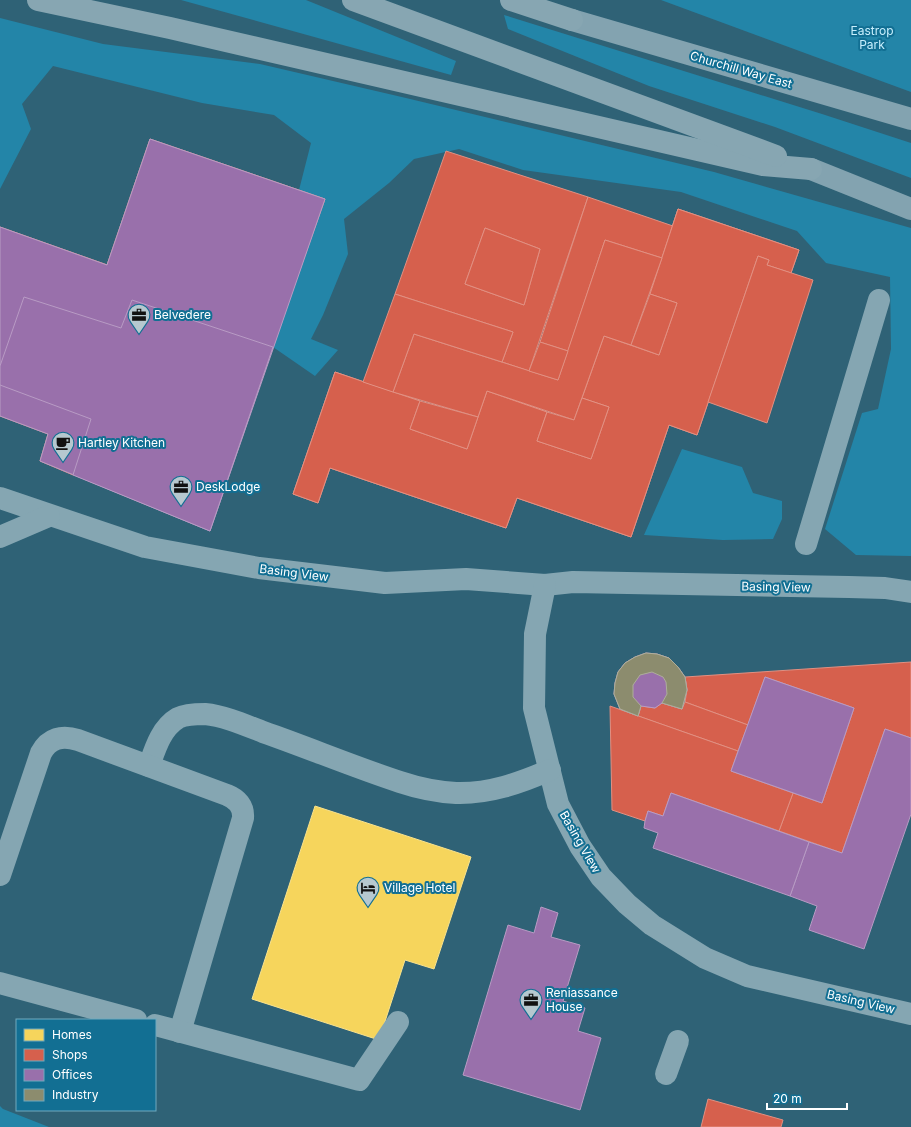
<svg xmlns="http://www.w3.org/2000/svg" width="911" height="1127" font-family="Inter,sans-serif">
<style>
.green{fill:#2385a8}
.homes{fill:#f6d55c;stroke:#f9e28d}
.shops{fill:#d6604d;stroke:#e29082;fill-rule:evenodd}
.offices{fill:#9970ab;stroke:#b89bc4}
.industry{fill:#8c8c6e;stroke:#aeae9a}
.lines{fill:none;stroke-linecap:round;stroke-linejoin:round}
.minor{stroke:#85a6b2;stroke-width:22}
.major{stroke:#83a3b0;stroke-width:22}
.highway{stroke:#87a6b2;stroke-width:22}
.labels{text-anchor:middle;stroke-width:4;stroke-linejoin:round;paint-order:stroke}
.park-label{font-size:12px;fill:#c7effd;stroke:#126f93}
.street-label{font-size:12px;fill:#fff;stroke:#126f93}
.poi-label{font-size:12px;fill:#fff;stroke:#126f93;text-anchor:start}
</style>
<rect width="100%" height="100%" fill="#2f6276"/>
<g class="green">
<path d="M181 0H306L456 61 451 75Z"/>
<path d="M661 0H911V92Z"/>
<path d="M504 15 822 114 911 143V178L775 127 649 86 508 29Z"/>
<path d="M0 18 103 44 260 64 406 98 714 172 911 228V556L856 555 825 529 862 413 878 409 891 349 890 277 826 263 797 231 681 192 523 170 459 149 414 159 389 183 344 219 348 254 323 315 311 339 338 350 315 376 273 347 299 190 311 143 274 115 202 103 53 66 22 104 31 129 0 189Z"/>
<path d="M682 449 742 467 753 493 782 501V519L773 539 723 540 644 535Z"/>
<path d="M0 1106 3 1109 49 1127H0Z"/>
</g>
<path class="homes" d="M315 806 471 857 434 969 405 960 379 1040 252 999Z"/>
<g class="shops">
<path d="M150 139 325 199 281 323 224 305 251 240 191 218 164 285 107 265Z"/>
<path d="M446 151 588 197 529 371 502 362 513 332 395 294ZM485 228 540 249 524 305 465 284Z"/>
<path d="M588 197 673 226 662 258 605 240 568 351 540 342Z"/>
<path d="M678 209 799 250 791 273 767 265 769 260 758 256 697 435 669 425 631 537 517 498 506 528 330 468 318 503 293 494 335 372 420 401 410 429 467 449 487 391 547 412 537 441 591 459 609 407 582 398 604 336 659 355 677 303 650 294Z"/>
<path d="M678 209 799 250 791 273 767 265 769 260 758 256 697 435 669 425 631 537 517 498 506 528 330 468 318 503 293 494 335 372 420 401 410 429 467 449 487 391 547 412 537 441 591 459 609 407 582 398 604 336 659 355 677 303 650 294Z"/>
<path d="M191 218 251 240 224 305 164 285Z"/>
<path d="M0 227 164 285 155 308 132 300 121 328 24 297 0 366Z"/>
<path d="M485 228 540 249 524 305 465 284Z"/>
<path d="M605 240 662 258 631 345 604 336 574 420 487 391 478 417 393 392 414 334 558 380Z"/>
<path d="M758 256 769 260 767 265 813 280 767 423 708 402Z"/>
<path d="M164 285 191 294 183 317 155 308Z"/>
<path d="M191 294 218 304 210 326 183 317Z"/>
<path d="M395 294 513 332 502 362 414 334 393 392 363 382Z"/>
<path d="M650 294 677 303 659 355 631 345Z"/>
<path d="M218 304 247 312 238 335 210 326Z"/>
<path d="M247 312 281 323 273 347 238 335Z"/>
<path d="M540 342 568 351 558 380 529 371Z"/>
<path d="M0 385 91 419 73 475 40 461 48 434 0 416Z"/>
<path d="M582 398 609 407 591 459 537 441 547 412 574 420Z"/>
<path d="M420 401 478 417 467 449 410 429Z"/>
<path d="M911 662V738L885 729 842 853 779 831 793 793 822 803 854 708 765 677 748 725 685 702 687 690 685 677Z"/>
<circle cx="650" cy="690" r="18"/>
<path d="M685 702 748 725 738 751 638 716 641 706 655 708 662 703 682 709Z"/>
<path d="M610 706 738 751 731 771 793 793 779 831 671 793 663 816 648 811 645 821 612 810Z"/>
<path d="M708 1099 783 1120 781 1127H701Z"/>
</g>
<g class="offices">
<path d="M150 139 325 199 210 531 40 461 48 434 0 416V227L107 265Z"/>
<path d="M24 297 121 328 132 300 273 347 210 531 73 475 91 419 0 385V366Z"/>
<path d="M646 653 657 654 669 658 678 667 685 677 687 690 682 709 662 703 655 708 641 706 638 716 620 709 614 694 615 683 618 672 625 663 635 657Z"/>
<path d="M765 677 854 708 822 803 731 771Z"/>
<path d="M885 729 911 738V814L864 949 809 930 817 906 790 896 809 842 842 853Z"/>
<path d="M671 793 809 842 790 896 653 848 658 833 644 828 645 821 648 811 663 816Z"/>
<path d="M541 907 558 913 551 937 580 945 563 1001 585 1008 578 1031 601 1038 580 1110 463 1075 508 925 534 933Z"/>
</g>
<path class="industry" d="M646 653 657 654 669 658 678 667 685 677 687 690 682 709 662 703 667 694 666 682 663 677 652 672 640 675 633 685V697L641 706 638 716 620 709 614 694 615 683 618 672 625 663 635 657Z"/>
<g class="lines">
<g class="minor">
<path d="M0 498 145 547 259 568 385 583 466 579 545 585 573 582 849 587 885 588 911 592"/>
<path d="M0 537 49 516"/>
<path d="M806 544 879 300"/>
<path d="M545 585 535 634 534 708 558 804 580 846 601 877 627 904 652 925 705 958 747 976 911 1014"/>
<path d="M149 766C155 749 161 728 178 718 186 714 197 714 205 714 225 716 245 725 263 732 309 748 354 767 400 782 418 788 438 792 456 793 489 794 520 783 550 770"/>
<path d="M0 875 41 753C49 738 62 735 78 740L227 795C237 799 244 806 243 818L180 1032"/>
<path d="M0 983 136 1020"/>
<path d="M155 1025 359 1080 398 1022"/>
<path d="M666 1074 678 1041"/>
</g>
<g class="major">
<path d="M572 20 911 119"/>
<path d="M811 169 911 209"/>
</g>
<g class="highway">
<path d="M38 0 170 28 763 165 811 169"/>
<path d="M353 0 776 156"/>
<path d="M511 0 572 20"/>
</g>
</g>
<defs>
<g id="office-pin" transform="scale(1.15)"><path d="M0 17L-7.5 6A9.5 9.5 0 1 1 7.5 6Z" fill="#b6c8cf" stroke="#126f93"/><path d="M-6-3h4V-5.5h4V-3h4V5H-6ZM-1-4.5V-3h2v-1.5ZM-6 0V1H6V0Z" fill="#111"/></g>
<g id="cafe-pin" transform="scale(1.15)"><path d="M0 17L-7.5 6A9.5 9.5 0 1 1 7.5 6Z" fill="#b6c8cf" stroke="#126f93"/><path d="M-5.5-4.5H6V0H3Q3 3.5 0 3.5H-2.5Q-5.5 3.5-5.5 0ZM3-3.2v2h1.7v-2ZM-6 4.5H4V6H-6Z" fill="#111"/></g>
<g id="hotel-pin" transform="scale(1.15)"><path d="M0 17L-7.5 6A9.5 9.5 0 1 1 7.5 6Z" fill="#b6c8cf" stroke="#126f93"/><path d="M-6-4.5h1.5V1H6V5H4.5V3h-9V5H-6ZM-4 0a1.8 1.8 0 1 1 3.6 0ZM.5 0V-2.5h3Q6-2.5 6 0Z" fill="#111"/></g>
</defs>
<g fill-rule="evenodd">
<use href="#office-pin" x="139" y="315"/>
<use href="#cafe-pin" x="63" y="443"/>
<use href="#office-pin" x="181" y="487"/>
<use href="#hotel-pin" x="368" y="888"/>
<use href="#office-pin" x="531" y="1000"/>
</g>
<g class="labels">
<g class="park-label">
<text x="872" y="35">Eastrop<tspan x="872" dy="14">Park</tspan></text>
</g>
<g class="street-label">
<text transform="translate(741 70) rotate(16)" y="4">Churchill Way East</text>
<text transform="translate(294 573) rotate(7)" y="4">Basing View</text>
<text transform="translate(776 587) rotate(1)" y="4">Basing View</text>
<text transform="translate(580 842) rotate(60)" y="4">Basing View</text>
<text transform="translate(861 1002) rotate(13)" y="4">Basing View</text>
</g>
<g class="poi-label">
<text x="154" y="319">Belvedere</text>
<text x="78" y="447">Hartley Kitchen</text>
<text x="196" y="491">DeskLodge</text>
<text x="384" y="892">Village Hotel</text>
<text x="546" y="997">Reniassance<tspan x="546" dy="14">House</tspan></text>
</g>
</g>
<rect x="16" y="1019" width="140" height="92" fill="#126f93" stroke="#71a9be"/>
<rect x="24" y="1029" width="20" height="12" fill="#f6d55c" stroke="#71a9be"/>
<text x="52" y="1039" font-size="12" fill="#ffffff">Homes</text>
<rect x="24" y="1049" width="20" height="12" fill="#d6604d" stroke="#71a9be"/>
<text x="52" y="1059" font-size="12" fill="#ffffff">Shops</text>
<rect x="24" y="1069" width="20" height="12" fill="#9970ab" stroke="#71a9be"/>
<text x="52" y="1079" font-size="12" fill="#ffffff">Offices</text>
<rect x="24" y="1089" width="20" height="12" fill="#8c8c6e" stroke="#71a9be"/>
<text x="52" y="1099" font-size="12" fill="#ffffff">Industry</text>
<path d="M767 1103v6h80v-6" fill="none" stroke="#ffffff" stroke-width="2"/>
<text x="773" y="1103" font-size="12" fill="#ffffff" stroke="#126f93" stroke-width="3" paint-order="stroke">20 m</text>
</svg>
